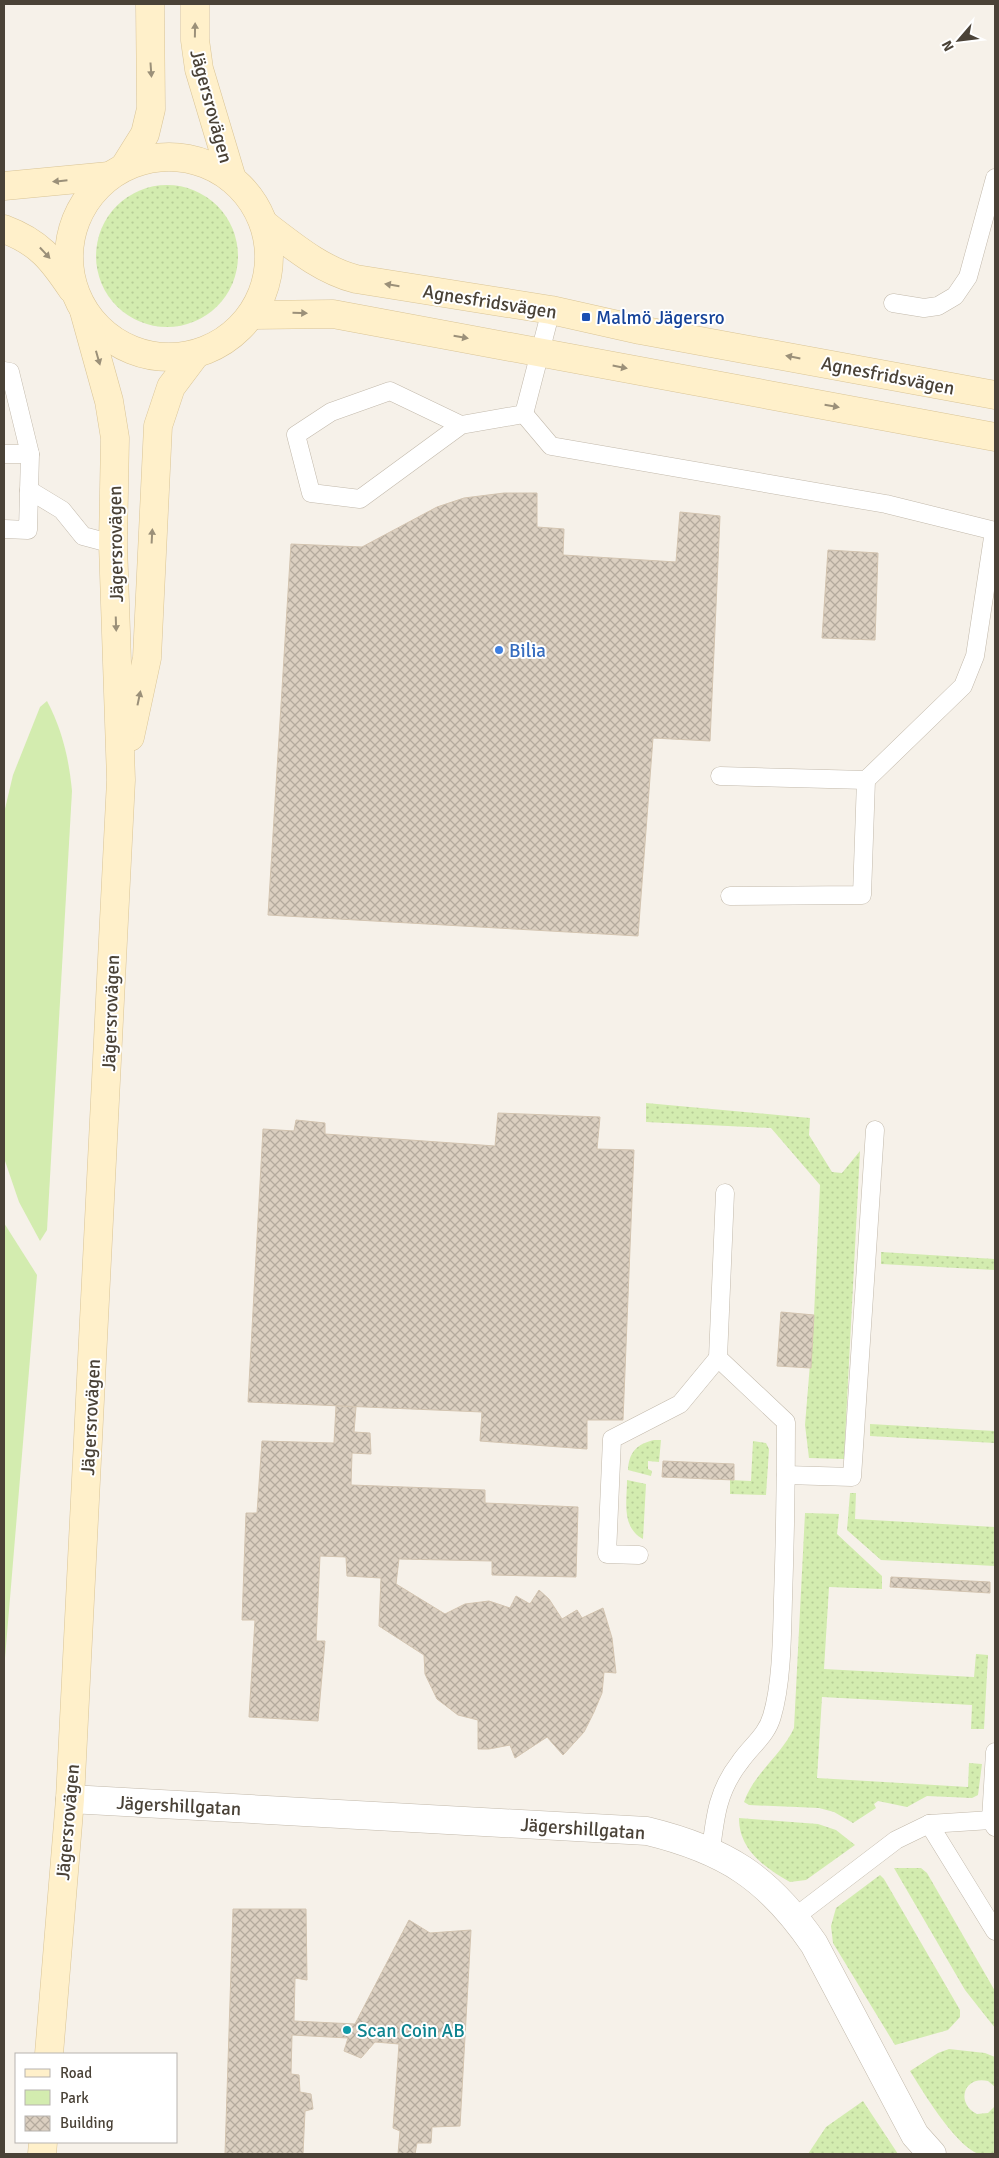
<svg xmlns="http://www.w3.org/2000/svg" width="999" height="2158" font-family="Signika,sans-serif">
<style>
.grass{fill:url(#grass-dots)}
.park{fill:#d3ecaf}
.building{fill:url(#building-cross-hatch);stroke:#d3c4b0}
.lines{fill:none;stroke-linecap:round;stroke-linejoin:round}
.lane-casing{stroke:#c2b9ab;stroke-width:19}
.street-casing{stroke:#c2b9ab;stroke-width:29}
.secondary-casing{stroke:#d9c496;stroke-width:29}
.lane{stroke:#fff;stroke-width:18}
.street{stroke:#fff;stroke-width:28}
.secondary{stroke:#fff0ca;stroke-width:28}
.oneway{fill:#9b9079}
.transit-dot{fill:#1a4fb4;stroke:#fff;stroke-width:2}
.shop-dot{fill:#3f7fe0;stroke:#fff;stroke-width:2}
.culture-dot{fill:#0f9aa8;stroke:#fff;stroke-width:2}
.labels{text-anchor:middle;stroke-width:4;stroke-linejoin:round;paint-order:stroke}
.street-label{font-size:19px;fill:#4a4237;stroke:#fff}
.transit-label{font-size:19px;fill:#164399;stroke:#fff;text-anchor:start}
.shop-label{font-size:19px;fill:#366cbe;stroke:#fff;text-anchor:start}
.culture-label{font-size:19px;fill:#0d838f;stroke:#fff;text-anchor:start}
</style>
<defs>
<pattern id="grass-dots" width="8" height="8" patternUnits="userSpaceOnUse" patternTransform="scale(1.25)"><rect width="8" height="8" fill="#d3ecaf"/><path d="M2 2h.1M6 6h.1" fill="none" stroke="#b7cc97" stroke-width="1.8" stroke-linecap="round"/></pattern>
<pattern id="building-cross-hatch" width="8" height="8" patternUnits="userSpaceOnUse" patternTransform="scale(1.25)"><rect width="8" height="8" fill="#dbcfc0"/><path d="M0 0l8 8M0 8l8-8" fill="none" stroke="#b4aa9d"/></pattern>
</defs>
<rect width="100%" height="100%" fill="#f6f1e9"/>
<g class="grass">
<circle cx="167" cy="256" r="71"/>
<path d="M646 1103 810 1118 809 1135 832 1172 842 1173 860 1151 844 1459 809 1458 805 1425 814 1315 820 1185 771 1128 646 1122Z"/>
<path d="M881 1252 995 1259V1270L881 1264Z"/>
<path d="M870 1424 995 1431V1443L870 1436Z"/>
<path d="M654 1440H661L659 1462 648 1461V1469L652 1471 651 1476 628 1470C629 1452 637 1444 654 1440Z"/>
<path d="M753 1441 766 1443 769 1449 766 1495 730 1494V1480L751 1481Z"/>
<path d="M627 1480 646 1484 643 1539C621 1527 627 1502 627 1480Z"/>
<path d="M850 1493H856L855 1519 995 1527V1566L881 1560 847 1530Z"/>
<path d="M805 1513 839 1514 837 1534 882 1576V1589L829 1587 824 1669 974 1677 976 1654 988 1655 984 1729H971L972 1705 822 1697 817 1778 968 1787 969 1763 982 1764 978 1795 972 1798 927 1796 907 1807 878 1801 874 1804 876 1808 853 1823 834 1812 819 1808 749 1805 744 1802C754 1773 781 1756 794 1728Z"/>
<path d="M739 1818 818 1824 836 1830 855 1845 806 1880 790 1882C764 1867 739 1850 739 1818Z"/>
<path d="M894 1868H921L927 1873 995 1991V2028L965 1990Z"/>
<path d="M880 1875 884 1879 960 2010V2017L948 2030 895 2045 833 1943 831 1926 836 1908Z"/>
<path d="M949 2049 985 2053 995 2057V2087L988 2081C964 2075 955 2103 977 2114L988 2113 995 2106V2154C990 2154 984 2155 980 2154 957 2149 922 2090 910 2071L938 2053Z"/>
<path d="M863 2101 898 2154H808L826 2127Z"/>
</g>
<g class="park">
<path d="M47 701C62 729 69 759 72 791L47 1230 40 1241 19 1202 4 1158V813L13 775 40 707Z"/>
<path d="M4 1223 37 1275 4 1670Z"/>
</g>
<g class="building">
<path d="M504 493H537V527L564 529 563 555 676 562 680 512 720 516 710 741 653 738 638 936 268 915 291 544 362 547 437 507 464 498Z"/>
<path d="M828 550 878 553 875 640 822 638Z"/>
<path d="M498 1113 600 1117 597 1149 634 1150 623 1420H587V1449L480 1441 482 1412 248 1402 263 1129 294 1131 296 1120 325 1123V1134L495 1146Z"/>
<path d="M781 1312 814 1315 811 1368 777 1366Z"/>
<path d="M336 1406 356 1407 354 1432 370 1433 371 1454 352 1453 351 1485 485 1490V1503L578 1507 576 1577 492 1575V1561L399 1559 396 1584 445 1614 465 1604 489 1601 510 1608 516 1596 530 1604 539 1590 549 1599 562 1619 577 1610 582 1618 603 1608 612 1638 616 1673 604 1672 602 1693 594 1712 584 1732 563 1755 547 1737 515 1758 510 1745 489 1749H478V1720L458 1715 437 1699 425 1674 424 1655 379 1626 381 1578 347 1576 346 1557 320 1556 316 1641H325L318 1721 249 1717 255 1620H242L246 1513H257L262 1441 334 1443Z"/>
<path d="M663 1461 734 1464V1480L662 1477Z"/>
<path d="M891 1577 990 1582V1593L890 1587Z"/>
<path d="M233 1909H306L307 1980 295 1978 294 2021 355 2024 409 1920 430 1933 471 1930 460 2126 432 2127 431 2143H417L415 2154H398L400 2131 393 2128 399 2044 375 2042 361 2058 344 2051 348 2038 292 2035 291 2074 299 2075 300 2092 311 2094 313 2109 305 2111 303 2154H225Z"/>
</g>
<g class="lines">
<g class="lane-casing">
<g id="lane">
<path d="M893 303 924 308 938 306 955 296 968 277 995 178"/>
<path d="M4 371 10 372 30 454"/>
<path d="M524 414 551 446 886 504 995 531"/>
<path d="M461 425 360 499 311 493 296 435 331 412 390 391 461 425 524 414 551 310"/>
<path d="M4 454H30L28 530 4 529"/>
<path d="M29 490 62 510 83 536 113 544"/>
<path d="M720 776 866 780 963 686 975 656 994 531"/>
<path d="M730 896 862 895 866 780"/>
<path d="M786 1475 852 1477 875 1130"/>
<path d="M639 1555 607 1554 612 1439 680 1404 718 1358"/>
<path d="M995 1752 991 1820 995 1827"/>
<path d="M929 1824 995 1931"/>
<path d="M711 1850C715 1816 718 1790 740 1762 751 1746 767 1735 772 1716 782 1683 782 1634 783 1599 785 1540 786 1481 786 1422L718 1358 725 1193"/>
<path d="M795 1917 896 1840 929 1824 991 1820"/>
</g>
</g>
<g class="street-casing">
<path id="street" d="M70 1799 647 1831C725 1850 768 1877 814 1944L915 2135 932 2154"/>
</g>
<g class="secondary-casing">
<g id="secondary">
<path d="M195 4V40L199 69 232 179"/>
<circle cx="169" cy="257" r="100"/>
<path d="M125 166 145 134 151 109 150 4"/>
<path d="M4 186 109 176"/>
<path d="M264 224C293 246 321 270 356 279L551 310 640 330 995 395"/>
<path d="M4 229C39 242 52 259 72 289"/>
<path d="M252 315 333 314 995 437"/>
<path d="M130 737 147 658 158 426 171 387 195 355"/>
<path d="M49 2054 70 1799 121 780 113 544 115 438 109 401 84 311"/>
<path d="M42 2154 43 2142"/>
</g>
</g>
<use href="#lane" class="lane"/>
<use href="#street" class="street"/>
<use href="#secondary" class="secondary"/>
</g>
<defs><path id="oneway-solid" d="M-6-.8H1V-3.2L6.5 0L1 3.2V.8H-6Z" transform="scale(1.25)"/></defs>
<g class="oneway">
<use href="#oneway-solid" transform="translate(195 30) rotate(-89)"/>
<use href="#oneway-solid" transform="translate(151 70) rotate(86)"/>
<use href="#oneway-solid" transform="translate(60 181) rotate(174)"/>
<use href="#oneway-solid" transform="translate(45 253) rotate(47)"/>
<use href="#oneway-solid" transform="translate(392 285) rotate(-171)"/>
<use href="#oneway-solid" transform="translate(300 313) rotate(2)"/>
<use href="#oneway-solid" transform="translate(461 337) rotate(10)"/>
<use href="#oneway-solid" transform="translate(793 357) rotate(-169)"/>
<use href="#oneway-solid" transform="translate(98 358) rotate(74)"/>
<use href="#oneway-solid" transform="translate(620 367) rotate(11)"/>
<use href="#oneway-solid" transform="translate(832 406) rotate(10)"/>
<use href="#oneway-solid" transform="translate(152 536) rotate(-87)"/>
<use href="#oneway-solid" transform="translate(116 624) rotate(88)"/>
<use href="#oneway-solid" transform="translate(139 698) rotate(-78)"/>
</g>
<rect class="transit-dot" x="581" y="312" width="10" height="10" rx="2.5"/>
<circle class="shop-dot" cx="499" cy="650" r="5"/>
<circle class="culture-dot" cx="347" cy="2030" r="5"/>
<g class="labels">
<g class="street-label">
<text transform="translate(212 106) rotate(75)" y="7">Jägersrovägen</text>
<text transform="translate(490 301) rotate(9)" y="7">Agnesfridsvägen</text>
<text transform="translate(888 375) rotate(11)" y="7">Agnesfridsvägen</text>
<text transform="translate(115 544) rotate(-91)" y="7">Jägersrovägen</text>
<text transform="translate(110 1013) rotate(-88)" y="7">Jägersrovägen</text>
<text transform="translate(90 1417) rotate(-87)" y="7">Jägersrovägen</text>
<text transform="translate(179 1805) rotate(3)" y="7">Jägershillgatan</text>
<text transform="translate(67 1822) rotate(-85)" y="7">Jägersrovägen</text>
<text transform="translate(583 1828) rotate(4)" y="7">Jägershillgatan</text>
</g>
<g class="transit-label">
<text x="596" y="324">Malmö Jägersro</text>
</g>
<g class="shop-label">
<text x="509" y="657">Bilia</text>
</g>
<g class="culture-label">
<text x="357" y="2037">Scan Coin AB</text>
</g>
</g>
<rect width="999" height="2158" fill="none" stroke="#4a4237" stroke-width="10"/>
<rect x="15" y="2053" width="162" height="90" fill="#ffffff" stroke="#b7b3af"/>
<rect x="25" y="2069" width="25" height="8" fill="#fff0ca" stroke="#b7b3af"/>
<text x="60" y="2078" font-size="15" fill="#4a4237">Road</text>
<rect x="25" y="2090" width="25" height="15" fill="#d3ecaf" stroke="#b7b3af"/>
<text x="60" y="2103" font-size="15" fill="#4a4237">Park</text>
<rect x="25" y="2116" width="25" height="15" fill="url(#building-cross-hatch)" stroke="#b7b3af"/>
<text x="60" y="2128" font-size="15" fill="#4a4237">Building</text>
<g transform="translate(959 40) rotate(242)" stroke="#ffffff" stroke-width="4" paint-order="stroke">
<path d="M0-4L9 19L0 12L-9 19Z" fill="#4a4237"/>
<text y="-8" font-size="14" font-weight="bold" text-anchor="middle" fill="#4a4237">N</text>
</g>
</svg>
